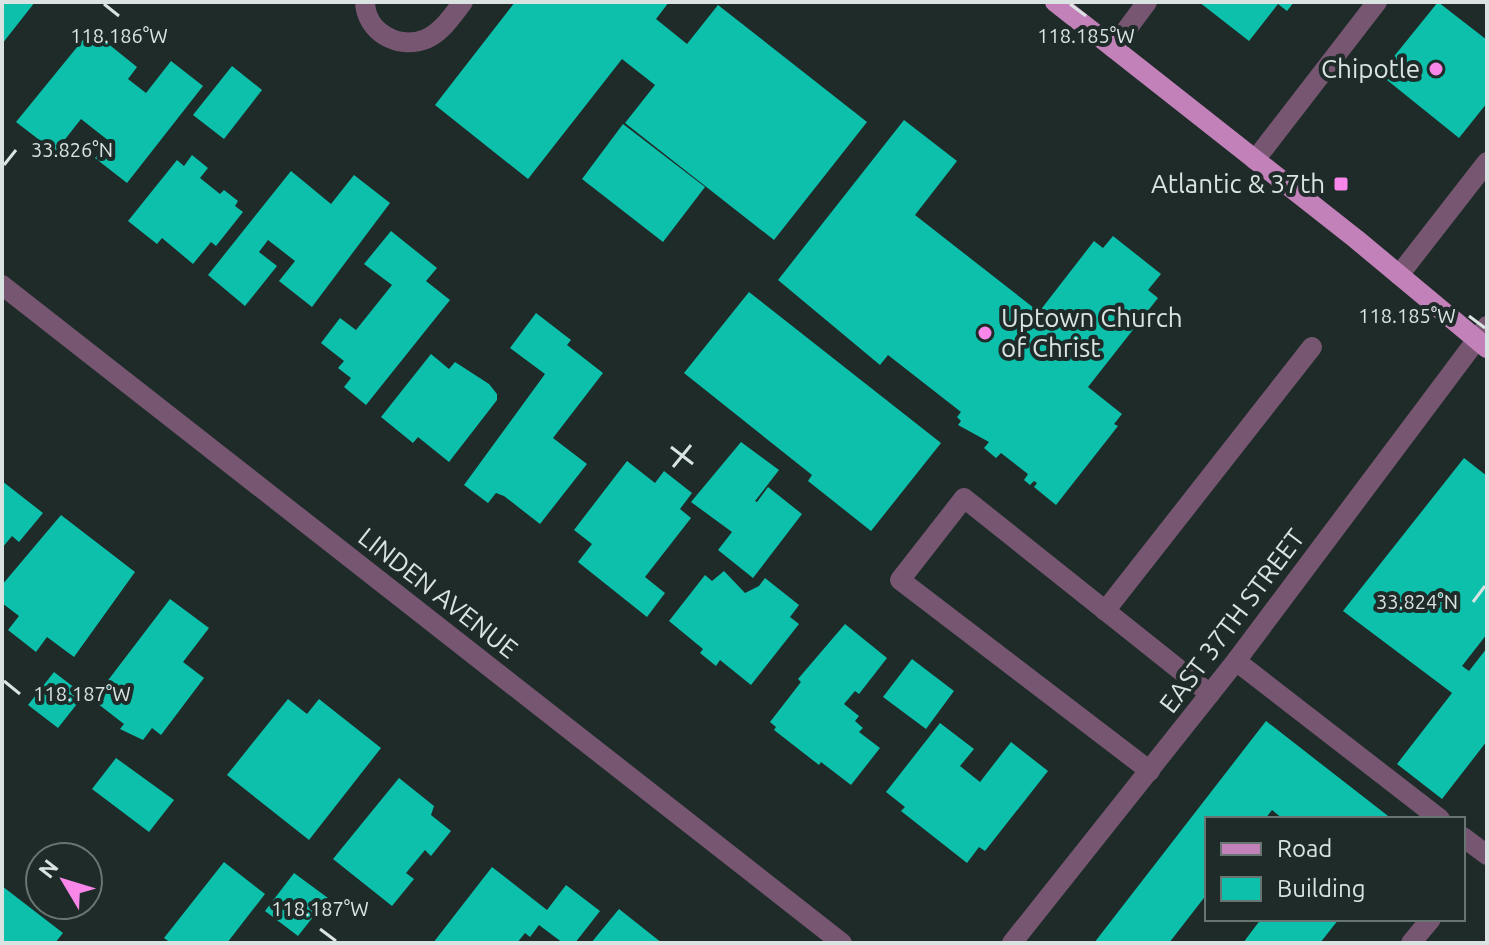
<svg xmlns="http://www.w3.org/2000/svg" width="1489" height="945" font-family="Ubuntu,sans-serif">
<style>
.building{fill:#0dc0ac}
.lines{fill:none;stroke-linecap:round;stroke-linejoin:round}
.minor{stroke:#765670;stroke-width:20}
.major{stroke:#c381b9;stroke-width:20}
.ticks{fill:none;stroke:#dae3e1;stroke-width:3}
.poi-dot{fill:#f987e9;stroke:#1e2b29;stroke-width:3}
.labels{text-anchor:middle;stroke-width:8;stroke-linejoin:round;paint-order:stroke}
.poi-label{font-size:26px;fill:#dae3e1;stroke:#1e2b29;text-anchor:end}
.street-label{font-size:26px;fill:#dae3e1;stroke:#1e2b29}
.ticks-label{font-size:20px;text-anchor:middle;fill:#dae3e1;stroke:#1e2b29;stroke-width:8;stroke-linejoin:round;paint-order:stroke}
</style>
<rect width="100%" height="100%" fill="#1e2b29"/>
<g class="building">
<path d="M2 2H35L2 44Z"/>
<path d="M515 2H669L656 19 687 44 718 5 867 122 774 240 625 123 655 85 622 59 528 179 435 105Z"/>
<path d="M1199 2H1294L1287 11 1278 4 1249 41Z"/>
<path d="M1438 2 1487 40V103L1459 138 1377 72 1381 68 1383 70Z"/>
<path d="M91 30 137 67 128 79 146 93 171 61 203 86 127 183 95 158 109 141 81 119 55 152 16 122Z"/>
<path d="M232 66 262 90 224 139 193 115Z"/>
<path d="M904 120 957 161 915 215 1039 312 1094 241 1103 248 1113 236 1161 274 1148 290 1158 298 1088 387 1122 414 1114 424 1118 426 1056 505 1034 487 1037 483 1034 481 1030 485 1024 480 1028 474 1001 453 996 458 984 448 989 442 958 425 961 421 957 417 961 412 888 355 880 365 778 280Z"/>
<path d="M623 124 705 187 663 242 582 179Z"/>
<path d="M192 155 208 168 200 178 220 194 224 190 238 201 235 206 243 212 216 246 211 242 193 264 162 238 157 244 128 221 177 160 184 166Z"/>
<path d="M291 171 331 204 354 175 390 203 312 307 279 281 295 261 268 240 259 252 277 266 245 306 208 275Z"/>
<path d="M391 231 437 268 426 281 450 300 366 405 344 387 351 378 338 368 344 361 321 343 340 318 356 330 392 285 364 264Z"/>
<path d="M749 292 941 443 871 531 808 481 812 475 684 373Z"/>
<path d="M536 313 571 340 567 345 603 373 553 438 587 464 540 524 504 496 496 493 488 503 464 485 545 374 510 348Z"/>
<path d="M431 354 449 369 455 362 489 384 497 394V400L449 462 418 437 413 443 381 417Z"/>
<path d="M741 442 779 470 755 501 757 502 768 487 802 514 753 578 718 550 732 532 691 502Z"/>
<path d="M1464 458 1487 476V634L1462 666 1469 671 1487 648V741L1442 799 1397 764 1452 693 1343 611Z"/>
<path d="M627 461 655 483 664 471 692 493 680 509 691 518 645 577 665 593 647 617 578 562 592 544 574 530Z"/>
<path d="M2 481 43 513 19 542 12 536 2 548Z"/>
<path d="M61 515 135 572 74 657 47 637 36 652 8 630 19 616 2 603V585Z"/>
<path d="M724 571 745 593 759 586 765 578 799 605 790 617 799 624 751 685 720 660 716 666 700 653 703 649 669 621 705 575 712 581Z"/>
<path d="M170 599 209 628 183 662 204 678 161 735 152 728 143 740 120 729 124 724 93 700Z"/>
<path d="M845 624 887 658 859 694 855 691 844 704 859 716 855 721 863 728 859 732 880 748 851 785 821 762 819 765 774 730 776 727 770 722 801 682 798 679Z"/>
<path d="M912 659 954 691 926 729 883 697Z"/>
<path d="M54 672 84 695 58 728 28 705Z"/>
<path d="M288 699 307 714 319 699 381 748 309 840 227 775Z"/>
<path d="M1266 721 1392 819H1283L1272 810 1265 819H1207V894L1169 943H1094Z"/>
<path d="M940 723 974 749 960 766 980 782 1011 742 1048 771 985 851 979 847 967 863 901 811 905 807 886 792Z"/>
<path d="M116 758 174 800 149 832 92 789Z"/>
<path d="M399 778 434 806 431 815 451 831 431 856 425 850 406 873 414 879 392 906 333 859Z"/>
<path d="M224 862 265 894 227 943H171L164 938Z"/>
<path d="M492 867 547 910 566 885 600 911 575 943H563L539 925 530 937 525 933 517 943H433Z"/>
<path d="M294 873 328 898 298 936 265 911Z"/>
<path d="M2 886 63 933 55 943H2Z"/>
<path d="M619 909 662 943H591Z"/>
<path d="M1261 919H1339L1320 943H1243Z"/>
</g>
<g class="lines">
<g class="minor">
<path d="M365 2C366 32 398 50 426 39 442 32 453 15 463 2"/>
<path d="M1113 48 1147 2"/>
<path d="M1255 160 1377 2"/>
<path d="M1399 275 1487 162"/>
<path d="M2 285 842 943"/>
<path d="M1105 611 1312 347"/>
<path d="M1236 661 1440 819"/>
<path d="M1150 771 900 580 964 498 1210 694"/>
<path d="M1463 837 1487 855"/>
<path d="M1012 943 1236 661 1487 326"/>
<path d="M1411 943 1431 919"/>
</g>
<path class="major" d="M1055 2 1356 239 1487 348"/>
</g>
<path class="ticks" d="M104 4 119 16M1070 4 1086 16M4 165 16 150M1469 316 1485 328M671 447 693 464M673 467 691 445M1473 602 1485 586M4 681 20 694M320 929 336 941"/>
<g class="poi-dot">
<circle cx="1436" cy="69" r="8"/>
<rect x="1333" y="176" width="16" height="16" rx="4"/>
<circle cx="985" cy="333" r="8"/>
</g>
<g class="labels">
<g class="poi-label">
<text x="1420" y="78">Chipotle</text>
<text x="1325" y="193">Atlantic &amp; 37th</text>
<text x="1001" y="327" text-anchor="start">Uptown Church<tspan x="1001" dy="30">of Christ</tspan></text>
</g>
<g class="street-label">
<text transform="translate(438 593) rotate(38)" y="9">LINDEN AVENUE</text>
<text transform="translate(1232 621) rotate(-53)" y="9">EAST 37TH STREET</text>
</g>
</g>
<g class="ticks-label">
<text x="119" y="43">118.186°W</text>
<text x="1086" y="43">118.185°W</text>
<text x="72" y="157">33.826°N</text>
<text x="1407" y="323">118.185°W</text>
<text x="1417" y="609">33.824°N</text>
<text x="82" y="701">118.187°W</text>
<text x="320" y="916">118.187°W</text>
</g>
<rect width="1489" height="945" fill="none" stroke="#dae3e1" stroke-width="8"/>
<rect x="1205" y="817" width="260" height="104" fill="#1e2b29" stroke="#697573" stroke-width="2"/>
<rect x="1221" y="843" width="40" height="12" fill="#c381b9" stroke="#697573" stroke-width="2"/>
<text x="1277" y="857" font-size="24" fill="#dae3e1">Road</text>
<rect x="1221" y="877" width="40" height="24" fill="#0dc0ac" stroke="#697573" stroke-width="2"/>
<text x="1277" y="897" font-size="24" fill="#dae3e1">Building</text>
<g transform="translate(64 881) rotate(308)"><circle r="38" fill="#1e2b29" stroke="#697573" stroke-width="2"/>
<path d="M0-6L14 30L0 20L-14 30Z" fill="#f987e9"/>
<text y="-12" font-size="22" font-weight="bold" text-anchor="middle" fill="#dae3e1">N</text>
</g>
</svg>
